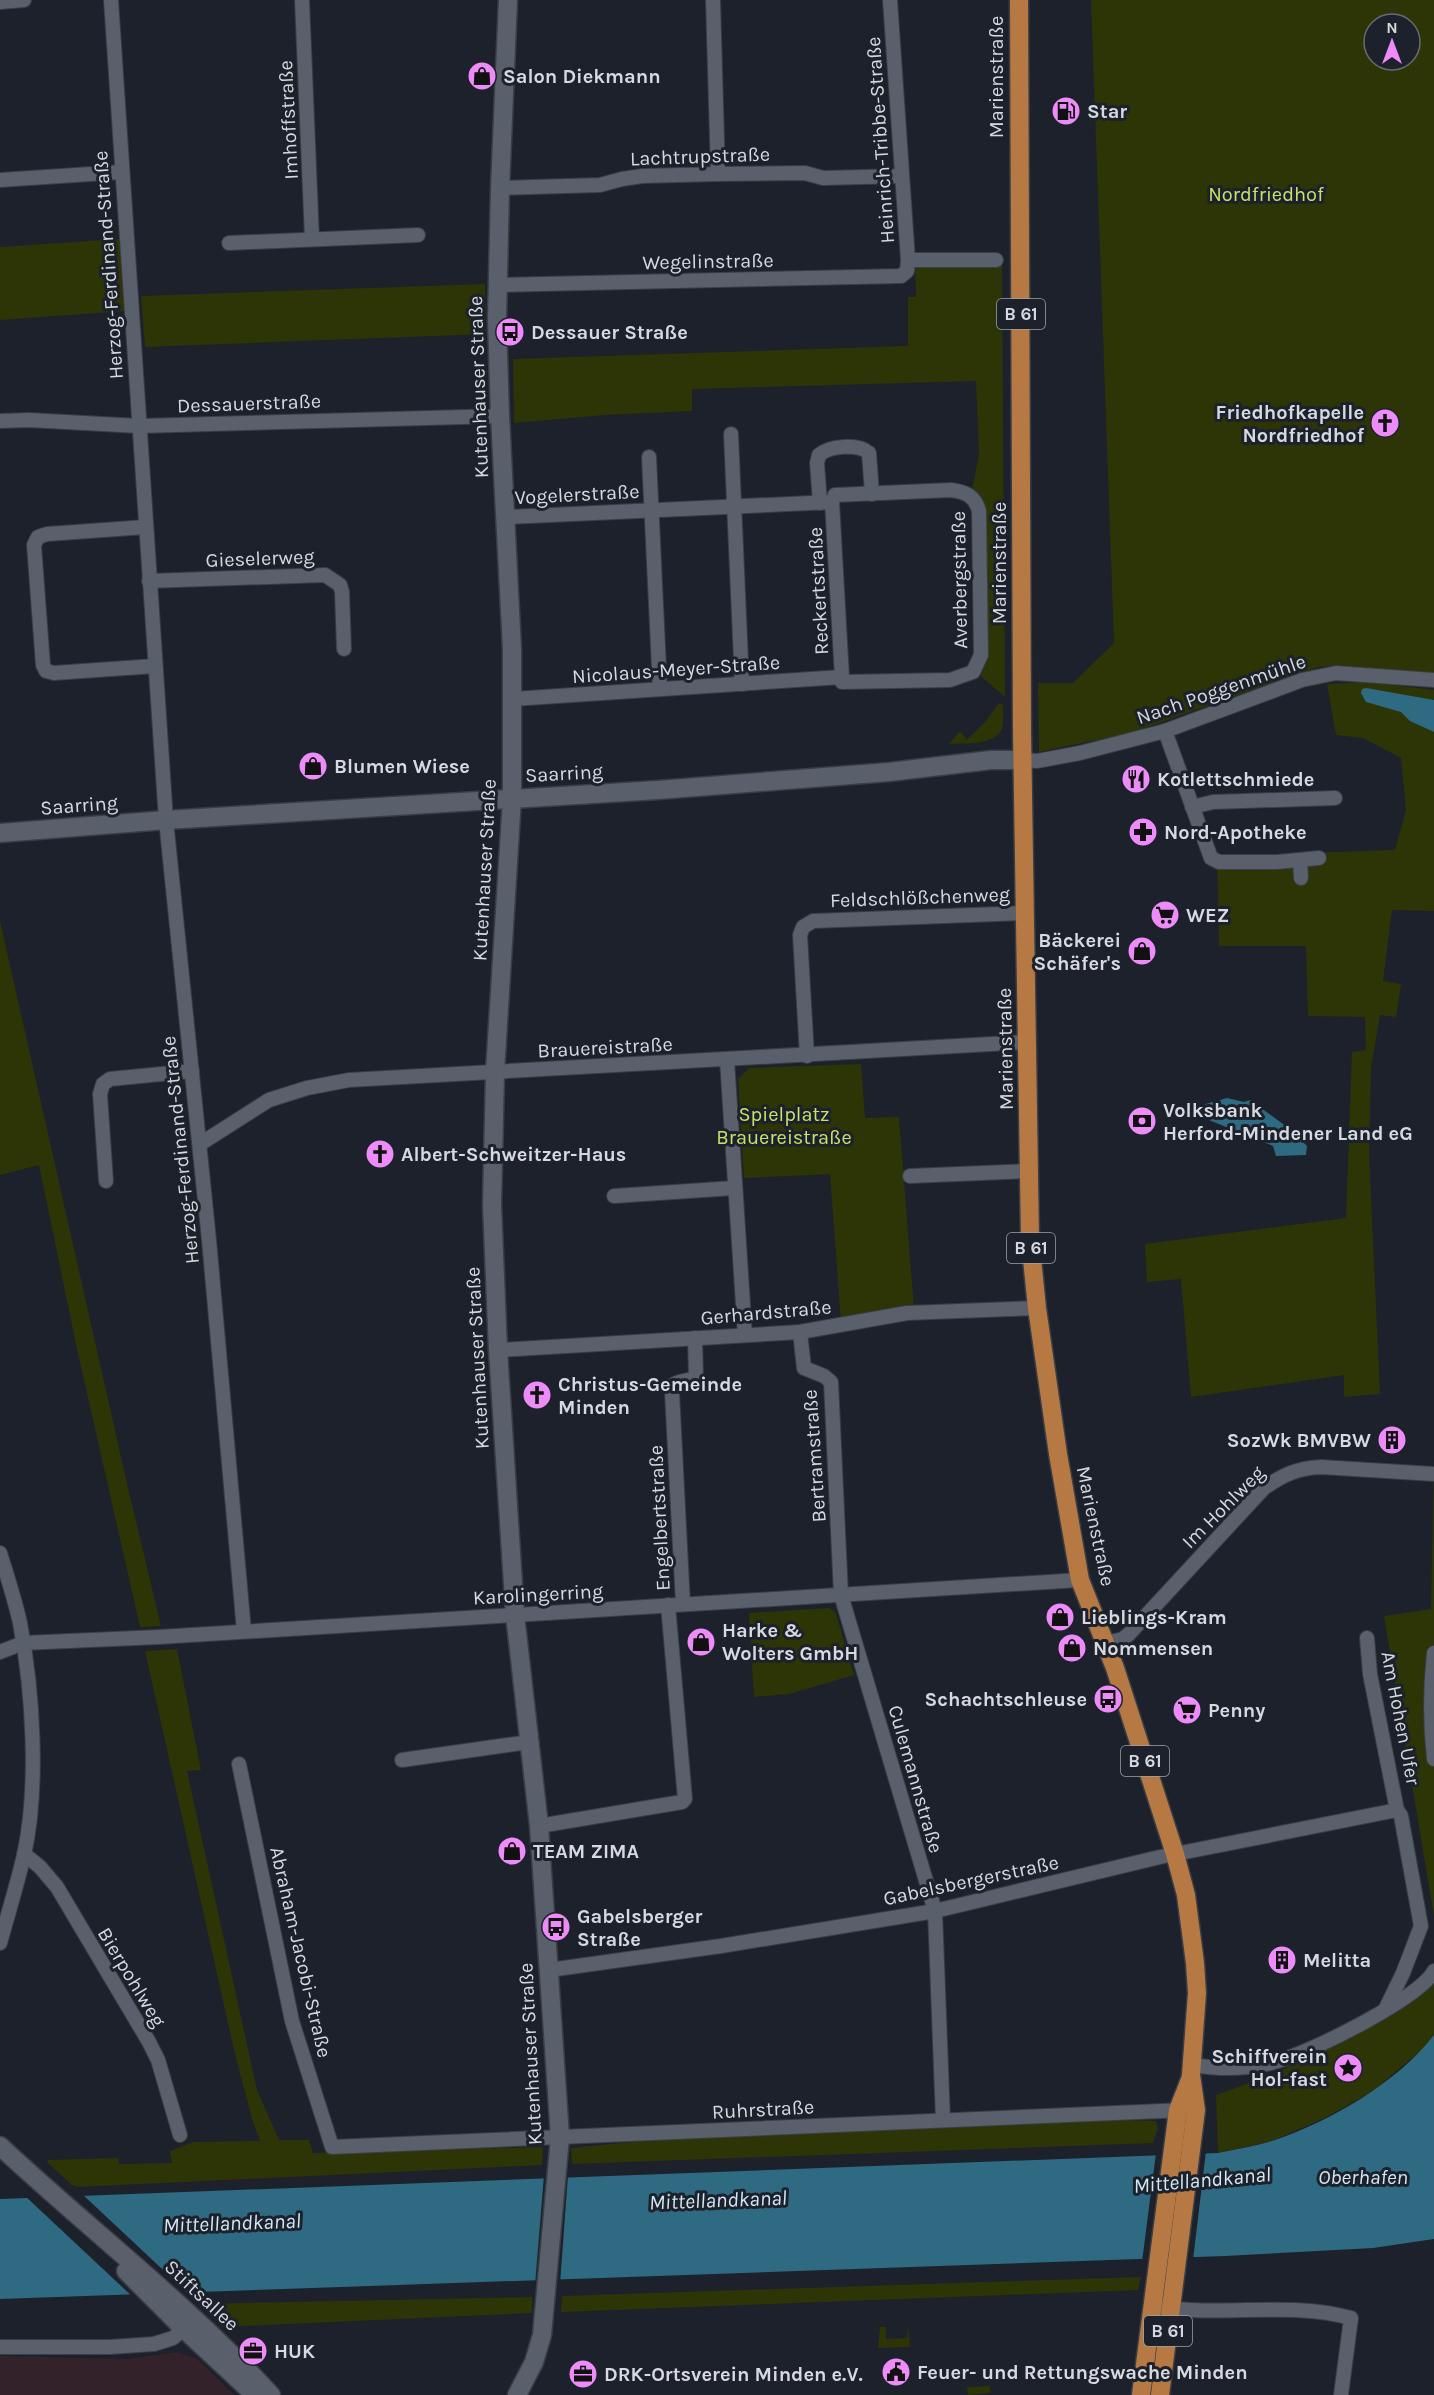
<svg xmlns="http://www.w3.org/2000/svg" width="1434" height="2395" font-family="Karla,sans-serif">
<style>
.industrial{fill:#34222a}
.green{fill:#2d3507;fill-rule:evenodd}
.water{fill:#2e6b82}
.pier{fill:#1c212b}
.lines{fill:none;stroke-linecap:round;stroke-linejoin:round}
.street-casing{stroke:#393d44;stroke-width:16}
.secondary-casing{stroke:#393d44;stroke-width:21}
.primary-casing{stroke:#393d44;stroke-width:21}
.street{stroke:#595f6b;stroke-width:14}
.secondary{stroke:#595f6b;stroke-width:18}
.primary{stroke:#b77943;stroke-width:18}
.labels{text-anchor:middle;stroke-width:6;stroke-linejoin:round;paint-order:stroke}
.shield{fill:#1c212b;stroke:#9ea2aa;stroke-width:1.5}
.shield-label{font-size:18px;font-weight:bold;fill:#d6dae0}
.poi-label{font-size:20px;font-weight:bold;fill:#d6dae0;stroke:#1c212b;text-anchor:start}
.street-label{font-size:20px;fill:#d6dae0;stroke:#1c212b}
.park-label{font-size:20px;fill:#c9e36a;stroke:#1c212b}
.water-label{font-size:21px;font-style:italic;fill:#d0e9f4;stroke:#1c212b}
</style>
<rect width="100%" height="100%" fill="#1c212b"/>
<path class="industrial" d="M176 2352 196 2358 234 2395H0V2356L128 2359Z"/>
<g class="green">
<path d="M1091 0H1434V674L1339 665 1318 667 1130 733 1039 752 1038 683H1073L1114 643ZM1374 24H1410V60H1374Z"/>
<path d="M119 239 125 311 0 320V247Z"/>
<path d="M1002 263 1005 697 976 672 972 490 979 454 976 381 692 389V411L605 415 514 423 513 359 908 346V297H916L915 264Z"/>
<path d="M485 284 486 334 145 347 141 296Z"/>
<path d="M1367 682 1434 690V911L1392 910 1383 981 1401 984 1396 1017 1380 1015 1371 1068 1369 1154 1380 1394 1344 1397V1375L1191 1397 1181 1279 1147 1282 1145 1244 1346 1218 1352 1052 1366 1050 1365 1017 1308 1016 1306 946H1219L1217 856 1395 850 1406 810 1401 758 1363 738 1336 735 1327 684Z"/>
<path d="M999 703 1003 705C1003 712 1004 722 1002 729 994 746 964 743 949 744L960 731 967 740 986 721Z"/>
<path d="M0 921 128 1488 161 1626 140 1627 77 1349 39 1165 0 1175Z"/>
<path d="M861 1064 865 1118 899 1117 914 1309 841 1322 830 1174 744 1178 738 1079 749 1068Z"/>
<path d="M1434 1458V1917L1384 1616 1431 1609Z"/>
<path d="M829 1608 834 1611 837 1617 854 1675 789 1694 754 1697 749 1613Z"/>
<path d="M177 1649 201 1770 187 1771 257 2090 279 2140H309L313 2153 543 2147 542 2165 77 2187 72 2185 48 2163 47 2160 118 2158 119 2164 172 2163 170 2151 193 2142 260 2141 252 2119 234 2050 145 1651Z"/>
<path d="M1434 1985V2035L1426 2046 1373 2091 1325 2118 1272 2141 1218 2153 1216 2095 1274 2074 1382 2020 1413 2002Z"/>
<path d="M1123 2120 1156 2121 1158 2128 1153 2143 572 2164 571 2148 651 2140Z"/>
<path d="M1141 2277 1138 2290 561 2312 562 2296Z"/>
<path d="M532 2297V2313L222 2327 200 2304Z"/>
<path d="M908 2325 910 2347 878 2348 880 2327H886V2339L907 2338Z"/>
<path d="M990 2386V2393L968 2395 967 2387Z"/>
</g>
<g class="water">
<path d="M1366 688 1434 700V732L1410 721 1401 712 1366 702 1361 693 1362 689Z"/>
<path d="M1227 1098 1244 1102 1250 1100 1290 1129 1307 1146 1306 1155 1276 1156 1273 1146 1184 1110Z"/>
<path d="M1434 2035V2239L1373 2248 1225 2256 0 2299V2199L1218 2153C1236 2149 1255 2146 1272 2141 1329 2122 1397 2083 1434 2035Z"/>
</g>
<g class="pier">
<path d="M1206 2151 1193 2260 1142 2262 1156 2153Z"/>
<path d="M544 2175H568L560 2284 535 2285Z"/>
<path d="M81 2193 192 2297 135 2299 24 2195Z"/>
</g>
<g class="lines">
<g class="street-casing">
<g id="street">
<path d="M111 0 166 820 209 1240 244 1631"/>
<path d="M302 0 312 239"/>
<path d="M713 0 718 174"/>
<path d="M890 0 908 260H996"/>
<path d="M0 2 24 0"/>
<path d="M0 180 121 172"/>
<path d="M500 188 600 185 622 179 642 176 718 174 805 173 823 178 902 176"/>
<path d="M229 243 418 235"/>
<path d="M497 285 901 276 907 271 908 260"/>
<path d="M0 421 29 420 139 426 500 416"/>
<path d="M731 434 742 684"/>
<path d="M649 457 660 689"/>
<path d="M832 502 835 495 951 490C966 492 975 496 979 511L981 655 973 672 950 680 842 682V677"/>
<path d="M832 502 842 677"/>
<path d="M820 503 817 463 819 455C829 446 858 443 869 453L872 494"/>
<path d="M506 517 832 502"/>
<path d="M146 527 47 534 38 537 34 545 43 665 46 671 54 673 155 666"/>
<path d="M149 581 325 575 340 585 342 592 344 649"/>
<path d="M513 699 842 677"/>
<path d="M1165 731 1211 858 1219 862H1277L1319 858"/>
<path d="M1023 760 1037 761 1080 753 1165 731 1302 680 1336 673 1434 680"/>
<path d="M1192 807 1213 802 1335 798"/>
<path d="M1300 861 1301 878"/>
<path d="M807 1056 800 935 803 927 813 921 1026 913"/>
<path d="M727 1060 745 1335"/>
<path d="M200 1144 269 1100 307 1088 349 1080 1028 1042"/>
<path d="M910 1176 1029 1171"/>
<path d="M106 1181 100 1094 103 1084 110 1079 192 1071"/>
<path d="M614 1196 734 1188"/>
<path d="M800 1332 804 1368 824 1376 831 1382 841 1595 935 1911 943 2120"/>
<path d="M498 1350 800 1332 907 1313 1037 1308"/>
<path d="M0 1553C7 1576 15 1600 20 1623 33 1692 39 1787 24 1855 17 1885 8 1914 0 1943"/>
<path d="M683 1604 672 1392 673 1385C680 1380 688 1382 696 1377L695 1338"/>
<path d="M1367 1638 1370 1674 1397 1810 1401 1816 1421 1926 1403 1973 1385 2010"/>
<path d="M1106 1643 1123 1639 1129 1634 1264 1488C1283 1475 1297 1468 1321 1467L1434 1474"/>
<path d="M0 1652 23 1643 159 1637 1080 1580"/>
<path d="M1434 1653C1430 1689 1430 1723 1434 1759"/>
<path d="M402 1760 529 1742"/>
<path d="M239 1764 292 2021 332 2147 1185 2110"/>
<path d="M539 1826 682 1802 685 1799 668 1605"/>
<path d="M24 1854 40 1867 57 1887 149 2042 158 2060 180 2135"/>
<path d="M549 1970 721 1946 935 1911 1160 1857 1397 1810"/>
<path d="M1192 2065C1211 2068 1229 2069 1248 2067 1259 2066 1273 2063 1284 2059 1315 2050 1421 1997 1434 1971"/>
<path d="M1161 2307C1224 2317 1290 2301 1351 2318L1341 2395"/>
<path d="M0 2347H110L154 2344 173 2338 189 2324"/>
</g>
</g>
<g class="secondary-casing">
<g id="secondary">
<path d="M508 0 500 188 497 320 500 416 512 649V798L495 1072 492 1205 498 1350 515 1615 539 1826 560 2137 542 2335 534 2362 517 2395"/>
<path d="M0 833 166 820 658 790 889 772 991 760H1023"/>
<path d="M0 2146C90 2230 187 2304 271 2395"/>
<path d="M126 2271 184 2329 255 2395"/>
</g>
</g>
<g class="primary-casing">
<g id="primary">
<path d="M1019 0 1022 732 1030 1239 1037 1308 1058 1454 1080 1580 1115 1668 1175 1854 1186 1895 1195 1963 1197 1993 1191 2075 1196 2110 1160 2395"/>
<path d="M1141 2395 1178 2110 1191 2077"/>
</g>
</g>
<use href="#street" class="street"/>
<use href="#secondary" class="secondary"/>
<use href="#primary" class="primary"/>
</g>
<defs>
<g id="shop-disc" transform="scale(1.5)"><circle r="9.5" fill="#ed8cf9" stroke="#1c212b"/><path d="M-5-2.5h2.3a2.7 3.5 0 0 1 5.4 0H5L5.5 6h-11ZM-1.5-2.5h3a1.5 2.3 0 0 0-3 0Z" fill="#111"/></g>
<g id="fuel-disc" transform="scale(1.5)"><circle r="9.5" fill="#ed8cf9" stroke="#1c212b"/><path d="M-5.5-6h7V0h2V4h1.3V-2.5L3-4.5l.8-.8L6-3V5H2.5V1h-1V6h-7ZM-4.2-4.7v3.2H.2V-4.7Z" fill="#111"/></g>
<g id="bus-disc" transform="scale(1.5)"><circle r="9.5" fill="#ed8cf9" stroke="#1c212b"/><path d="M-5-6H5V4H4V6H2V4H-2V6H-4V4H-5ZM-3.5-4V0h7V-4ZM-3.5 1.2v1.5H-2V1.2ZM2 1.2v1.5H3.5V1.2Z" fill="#111"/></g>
<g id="church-disc" transform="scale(1.5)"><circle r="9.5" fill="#ed8cf9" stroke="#1c212b"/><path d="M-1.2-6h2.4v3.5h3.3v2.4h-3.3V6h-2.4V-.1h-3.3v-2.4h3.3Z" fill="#111"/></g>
<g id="restaurant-disc" transform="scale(1.5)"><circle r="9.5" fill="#ed8cf9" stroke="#1c212b"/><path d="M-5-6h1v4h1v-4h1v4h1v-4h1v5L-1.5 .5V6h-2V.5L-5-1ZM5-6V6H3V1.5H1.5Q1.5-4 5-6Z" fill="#111"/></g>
<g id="pharmacy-disc" transform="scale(1.5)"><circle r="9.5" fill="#ed8cf9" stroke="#1c212b"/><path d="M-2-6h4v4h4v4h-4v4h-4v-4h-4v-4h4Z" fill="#111"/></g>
<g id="supermarket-disc" transform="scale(1.5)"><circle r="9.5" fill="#ed8cf9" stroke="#1c212b"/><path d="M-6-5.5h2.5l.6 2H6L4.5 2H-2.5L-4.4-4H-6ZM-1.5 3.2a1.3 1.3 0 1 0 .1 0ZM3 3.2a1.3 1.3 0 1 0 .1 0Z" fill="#111"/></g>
<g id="bank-disc" transform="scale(1.5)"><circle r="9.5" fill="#ed8cf9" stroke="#1c212b"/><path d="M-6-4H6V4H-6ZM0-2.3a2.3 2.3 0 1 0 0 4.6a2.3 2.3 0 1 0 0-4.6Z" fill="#111"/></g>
<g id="building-disc" transform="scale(1.5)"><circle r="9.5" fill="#ed8cf9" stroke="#1c212b"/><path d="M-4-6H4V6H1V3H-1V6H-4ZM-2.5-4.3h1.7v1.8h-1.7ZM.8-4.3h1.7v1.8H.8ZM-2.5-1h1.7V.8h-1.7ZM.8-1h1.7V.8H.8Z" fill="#111"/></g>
<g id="sight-disc" transform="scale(1.5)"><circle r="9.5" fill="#ed8cf9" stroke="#1c212b"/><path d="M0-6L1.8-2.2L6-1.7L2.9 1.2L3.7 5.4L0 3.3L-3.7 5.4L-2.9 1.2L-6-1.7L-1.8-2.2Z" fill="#111"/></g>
<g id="office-disc" transform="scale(1.5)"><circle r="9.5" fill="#ed8cf9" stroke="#1c212b"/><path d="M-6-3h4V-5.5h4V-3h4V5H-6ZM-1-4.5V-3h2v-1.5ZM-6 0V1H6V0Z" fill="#111"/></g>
<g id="civic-disc" transform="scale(1.5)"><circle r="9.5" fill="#ed8cf9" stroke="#1c212b"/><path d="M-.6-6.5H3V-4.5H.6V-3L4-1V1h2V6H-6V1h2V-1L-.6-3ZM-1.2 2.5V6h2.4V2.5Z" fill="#111"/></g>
</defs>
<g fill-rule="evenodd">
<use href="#shop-disc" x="482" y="76"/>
<use href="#fuel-disc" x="1066" y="111"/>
<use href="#bus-disc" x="510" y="332"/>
<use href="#church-disc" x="1385" y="423"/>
<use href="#shop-disc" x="313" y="766"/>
<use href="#restaurant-disc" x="1136" y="779"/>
<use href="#pharmacy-disc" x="1143" y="832"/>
<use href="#supermarket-disc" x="1165" y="915"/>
<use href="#shop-disc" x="1142" y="951"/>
<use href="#bank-disc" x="1142" y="1121"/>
<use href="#church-disc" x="380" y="1154"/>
<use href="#church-disc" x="537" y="1395"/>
<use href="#building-disc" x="1392" y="1440"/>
<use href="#shop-disc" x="1060" y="1617"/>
<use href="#shop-disc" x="701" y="1642"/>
<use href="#shop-disc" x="1072" y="1648"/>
<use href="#bus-disc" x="1108" y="1699"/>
<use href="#supermarket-disc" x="1187" y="1710"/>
<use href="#shop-disc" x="512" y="1851"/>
<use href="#bus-disc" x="556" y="1927"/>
<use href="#building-disc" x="1282" y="1960"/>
<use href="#sight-disc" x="1348" y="2068"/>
<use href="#office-disc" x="253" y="2351"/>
<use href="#civic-disc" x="896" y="2372"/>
<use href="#office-disc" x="583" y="2374"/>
</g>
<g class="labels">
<g class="shield">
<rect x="997" y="299" width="48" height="30" rx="4.5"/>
<rect x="1007" y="1233" width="48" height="30" rx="4.5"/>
<rect x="1121" y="1746" width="48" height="30" rx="4.5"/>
<rect x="1144" y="2316" width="48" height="30" rx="4.5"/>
</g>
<g class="shield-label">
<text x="1021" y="320">B 61</text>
<text x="1031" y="1254">B 61</text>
<text x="1145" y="1767">B 61</text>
<text x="1168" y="2337">B 61</text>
</g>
<g class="poi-label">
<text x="503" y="83">Salon Diekmann</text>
<text x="1087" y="118">Star</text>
<text x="531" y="339">Dessauer Straße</text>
<text x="1364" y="419" text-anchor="end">Friedhofkapelle<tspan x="1364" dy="23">Nordfriedhof</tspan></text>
<text x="334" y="773">Blumen Wiese</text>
<text x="1157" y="786">Kotlettschmiede</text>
<text x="1164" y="839">Nord-Apotheke</text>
<text x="1186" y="922">WEZ</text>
<text x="1121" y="947" text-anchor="end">Bäckerei<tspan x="1121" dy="23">Schäfer's</tspan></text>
<text x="1163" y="1117">Volksbank<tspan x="1163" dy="23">Herford-Mindener Land eG</tspan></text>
<text x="401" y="1161">Albert-Schweitzer-Haus</text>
<text x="558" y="1391">Christus-Gemeinde<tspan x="558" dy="23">Minden</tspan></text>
<text x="1371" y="1447" text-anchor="end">SozWk BMVBW</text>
<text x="1081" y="1624">Lieblings-Kram</text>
<text x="722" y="1637">Harke &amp;<tspan x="722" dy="23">Wolters GmbH</tspan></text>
<text x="1093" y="1655">Nommensen</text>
<text x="1087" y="1706" text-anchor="end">Schachtschleuse</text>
<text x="1208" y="1717">Penny</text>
<text x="533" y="1858">TEAM ZIMA</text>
<text x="577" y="1923">Gabelsberger<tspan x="577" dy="23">Straße</tspan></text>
<text x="1303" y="1967">Melitta</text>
<text x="1327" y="2063" text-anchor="end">Schiffverein<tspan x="1327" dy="23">Hol-fast</tspan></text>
<text x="274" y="2358">HUK</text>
<text x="917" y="2379">Feuer- und Rettungswache Minden</text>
<text x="604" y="2381">DRK-Ortsverein Minden e.V.</text>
</g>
<g class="street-label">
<text transform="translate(996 77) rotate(-90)" y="7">Marienstraße</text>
<text transform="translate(288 120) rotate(-93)" y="7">Imhoffstraße</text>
<text transform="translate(880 140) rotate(-94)" y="7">Heinrich-Tribbe-Straße</text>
<text transform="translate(700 156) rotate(-2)" y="7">Lachtrupstraße</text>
<text transform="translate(708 261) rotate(-1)" y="7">Wegelinstraße</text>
<text transform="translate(108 265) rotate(-94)" y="7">Herzog-Ferdinand-Straße</text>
<text transform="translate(478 387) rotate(-92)" y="7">Kutenhauser Straße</text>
<text transform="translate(249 403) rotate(-2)" y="7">Dessauerstraße</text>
<text transform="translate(577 494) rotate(-3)" y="7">Vogelerstraße</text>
<text transform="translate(260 558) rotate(-2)" y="7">Gieselerweg</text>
<text transform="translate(999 563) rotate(-90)" y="7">Marienstraße</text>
<text transform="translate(959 580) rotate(-91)" y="7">Averbergstraße</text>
<text transform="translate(818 591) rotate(-93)" y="7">Reckertstraße</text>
<text transform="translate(676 669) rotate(-4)" y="7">Nicolaus-Meyer-Straße</text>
<text transform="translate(1221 689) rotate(-19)" y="7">Nach Poggenmühle</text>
<text transform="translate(564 773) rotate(-3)" y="7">Saarring</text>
<text transform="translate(79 805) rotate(-4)" y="7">Saarring</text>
<text transform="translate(484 870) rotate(-87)" y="7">Kutenhauser Straße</text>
<text transform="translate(920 897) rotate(-2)" y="7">Feldschlößchenweg</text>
<text transform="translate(605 1047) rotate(-3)" y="7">Brauereistraße</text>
<text transform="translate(1005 1049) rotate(-91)" y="7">Marienstraße</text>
<text transform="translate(180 1150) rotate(-96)" y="7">Herzog-Ferdinand-Straße</text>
<text transform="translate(766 1312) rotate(-5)" y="7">Gerhardstraße</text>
<text transform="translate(477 1358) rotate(-93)" y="7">Kutenhauser Straße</text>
<text transform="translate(814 1456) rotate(-94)" y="7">Bertramstraße</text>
<text transform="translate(1223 1507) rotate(-45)" y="7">Im Hohlweg</text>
<text transform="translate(659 1518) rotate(-93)" y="7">Engelbertstraße</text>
<text transform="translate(1096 1526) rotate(78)" y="7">Marienstraße</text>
<text transform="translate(538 1594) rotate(-3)" y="7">Karolingerring</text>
<text transform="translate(1401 1718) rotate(79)" y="7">Am Hohen Ufer</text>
<text transform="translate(916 1779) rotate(74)" y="7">Culemannstraße</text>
<text transform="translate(971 1880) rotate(-12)" y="7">Gabelsbergerstraße</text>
<text transform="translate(301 1952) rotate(77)" y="7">Abraham-Jacobi-Straße</text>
<text transform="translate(132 1977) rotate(59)" y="7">Bierpohlweg</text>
<text transform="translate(530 2054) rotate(-93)" y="7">Kutenhauser Straße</text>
<text transform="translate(763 2109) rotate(-3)" y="7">Ruhrstraße</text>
<text transform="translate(202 2295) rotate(43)" y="7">Stiftsallee</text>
</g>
<g class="park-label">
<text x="1266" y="201">Nordfriedhof</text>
<text x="784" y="1121">Spielplatz<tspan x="784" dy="23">Brauereistraße</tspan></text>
</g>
<g class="water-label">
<text x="1363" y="2184">Oberhafen</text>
<text transform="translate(1202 2180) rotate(-5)" y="7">Mittellandkanal</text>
<text transform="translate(718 2200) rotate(-2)" y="7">Mittellandkanal</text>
<text transform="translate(232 2223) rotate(-2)" y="7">Mittellandkanal</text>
</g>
</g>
<g transform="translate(1392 42)"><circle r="28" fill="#1c212b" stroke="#666b73" stroke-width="1.5"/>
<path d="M0-4.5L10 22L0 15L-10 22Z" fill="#ed8cf9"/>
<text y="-9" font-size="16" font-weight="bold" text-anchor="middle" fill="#d6dae0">N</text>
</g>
</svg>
